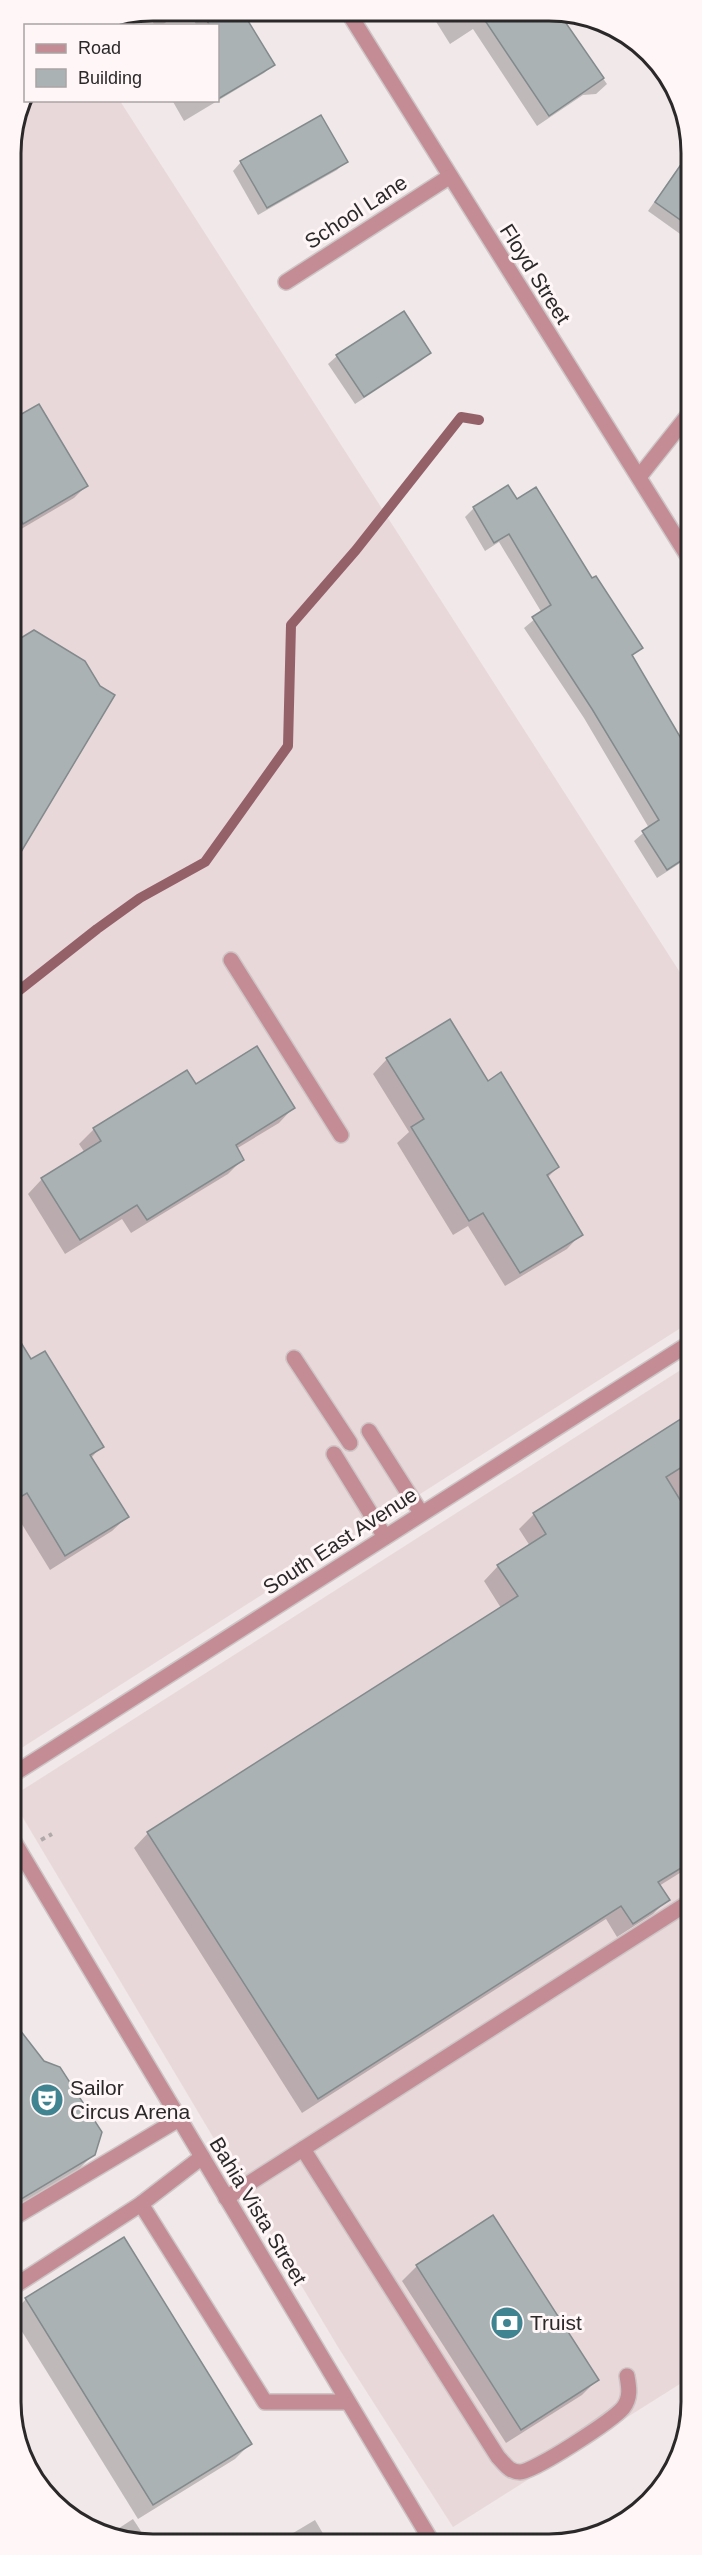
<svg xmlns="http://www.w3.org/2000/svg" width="702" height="2555" font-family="Arial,sans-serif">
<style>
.built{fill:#e9d8da}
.shadow{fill:#0003}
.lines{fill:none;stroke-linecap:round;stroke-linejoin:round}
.stream{stroke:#946169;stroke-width:10}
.building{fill:#aab2b3;stroke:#838a8c;stroke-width:1.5}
.service-casing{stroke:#cdc5c6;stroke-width:18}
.minor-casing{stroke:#cdc5c6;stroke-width:18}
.tertiary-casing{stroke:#cdc5c6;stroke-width:18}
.path{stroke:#b0a9aa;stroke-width:4;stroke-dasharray:4.5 4.5;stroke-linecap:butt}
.service{stroke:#c48d95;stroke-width:15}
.minor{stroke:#c48d95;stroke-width:15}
.tertiary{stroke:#c48d95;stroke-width:15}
.labels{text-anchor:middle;stroke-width:6;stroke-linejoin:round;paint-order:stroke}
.street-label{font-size:21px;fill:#2b2829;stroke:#fef6f7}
.poi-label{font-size:21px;fill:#2b2829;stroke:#fef6f7;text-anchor:start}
.rim{fill:none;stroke:#2b2829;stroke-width:3}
</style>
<rect width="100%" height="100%" fill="#f0e8e9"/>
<g class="built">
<path d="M25 92 26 100 120 101 690 988V1322L12 1754 11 144 21 98Z"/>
<path d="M690 1364 691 2377 453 2527 338 2347 13 1801V1796Z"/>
</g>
<g class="shadow">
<path d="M153 10 184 11 160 26H155L147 12Z"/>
<path d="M188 11H236L273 65 264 73 184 121 172 100H218V26H197Z"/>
<path d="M430 12 577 13 580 15 565 25 607 84 596 94 583 95 537 126 473 29 450 44Z"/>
<path d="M689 152V230L683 236 648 211Z"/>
<path d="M346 161 337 170 258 215 233 171 241 162Z"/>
<path d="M429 353 421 361 355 404 328 364 337 356Z"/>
<path d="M11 422 86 486 74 498 11 535Z"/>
<path d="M516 501 592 580 641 647 631 657 674 764 690 788V861L688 858 657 878 634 841 649 828 584 718 524 628 542 613 499 542 485 551 465 517 474 508Z"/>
<path d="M11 647 13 862 12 863Z"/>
<path d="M387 1059 558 1167 547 1178 581 1234 567 1249 505 1286 468 1226 453 1235 397 1143 409 1132 373 1074Z"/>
<path d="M195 1086 293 1108 279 1123 236 1149 243 1159 228 1174 131 1233 122 1219 65 1254 28 1194 42 1179 85 1153 79 1144 94 1129Z"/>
<path d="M12 1330 31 1361 102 1446 91 1458 127 1517 112 1531 50 1570 12 1508Z"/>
<path d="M690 1414 691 1866 659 1886 668 1899 653 1914 617 1937 606 1919 302 2113 134 1848 148 1833 501 1608 484 1581 498 1566 530 1546 519 1529 534 1514Z"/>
<path d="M13 2024 43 2062 94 2154 79 2169 13 2208Z"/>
<path d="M417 2266 597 2380 582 2395 506 2443 402 2281Z"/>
<path d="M26 2299 250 2444 235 2459 138 2519 13 2317V2313Z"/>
<path d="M133 2519 148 2542H125L110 2534Z"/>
<path d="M315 2520 328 2542H278Z"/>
</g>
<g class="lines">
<path class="stream" d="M12 996 97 929 140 898 205 862 288 746 291 625 356 550 461 417 479 420"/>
</g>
<g class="building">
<path d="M201 11H242L275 65 218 99V26H210Z"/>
<path d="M480 13H559L604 78 549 116Z"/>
<path d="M321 115 348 162 267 208 240 161Z"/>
<path d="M689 153V226L655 202Z"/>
<path d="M404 311 431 353 364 397 336 355Z"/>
<path d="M39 404 88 486 23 524 11 504V420Z"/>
<path d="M508 485 517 499 536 487 592 578 596 576 643 648 632 655 689 752 690 855 667 870 642 831 659 820 592 709 532 617 551 605 509 534 494 543 473 507Z"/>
<path d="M34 630 85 661 100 686 115 695 12 867 11 644Z"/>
<path d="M450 1019 488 1081 501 1072 559 1167 547 1175 583 1235 520 1273 483 1213 469 1221 411 1127 424 1119 386 1058Z"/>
<path d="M257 1046 295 1108 236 1145 244 1160 147 1220 137 1205 80 1240 41 1178 101 1141 93 1128 187 1070 196 1084Z"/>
<path d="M12 1328 31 1359 45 1351 104 1447 90 1455 129 1517 65 1556 27 1493 12 1502Z"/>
<path d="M690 1413V1462L666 1477 690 1516 691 1862 658 1882 670 1900 633 1924 621 1906 318 2099 147 1832 518 1596 497 1565 546 1534 533 1513Z"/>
<path d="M13 2021 44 2061 60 2067 102 2132 95 2155 13 2204Z"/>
<path d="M493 2215 599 2380 521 2430 416 2265Z"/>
<path d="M124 2237 252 2444 153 2505 25 2298Z"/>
</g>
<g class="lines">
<g class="service-casing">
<g id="service">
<path d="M231 960 341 1135"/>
<path d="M294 1358 350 1443"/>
<path d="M369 1431 421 1513"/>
<path d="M334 1454 385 1537"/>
<path d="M303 2149 498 2457C505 2464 509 2472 520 2472 534 2472 613 2420 623 2408 631 2398 629 2387 627 2376"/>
<path d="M226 2198 691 1901"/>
<path d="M141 2204 265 2402H347"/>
<path d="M13 2218 179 2119"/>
<path d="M13 2287 141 2204 202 2157"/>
</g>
</g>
<g class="minor-casing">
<g id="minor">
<path d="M348 12 689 558"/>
<path d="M286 282 449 177"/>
<path d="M639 477 689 414"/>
<path d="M12 1775 690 1343"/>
</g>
</g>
<g class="tertiary-casing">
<path id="tertiary" d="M13 1840 432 2542"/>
</g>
<path class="path" d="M41 1840 52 1834"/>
<use href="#service" class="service"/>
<use href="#minor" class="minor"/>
<use href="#tertiary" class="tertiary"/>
</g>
<defs>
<g id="theatre-disc" transform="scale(1.725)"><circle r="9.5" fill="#3f8490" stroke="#fef6f7"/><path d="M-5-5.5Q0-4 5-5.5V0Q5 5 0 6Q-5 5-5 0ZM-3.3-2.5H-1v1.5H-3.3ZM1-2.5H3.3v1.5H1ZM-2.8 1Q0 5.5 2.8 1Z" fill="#fff"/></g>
<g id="bank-disc" transform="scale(1.725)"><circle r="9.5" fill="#3f8490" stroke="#fef6f7"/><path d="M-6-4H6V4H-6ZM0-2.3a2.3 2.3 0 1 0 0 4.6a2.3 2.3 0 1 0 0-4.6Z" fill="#fff"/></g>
</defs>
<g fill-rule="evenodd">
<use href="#theatre-disc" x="47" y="2100"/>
<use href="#bank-disc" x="507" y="2323"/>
</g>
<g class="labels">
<g class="street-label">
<text transform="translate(356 212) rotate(-33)" y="7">School Lane</text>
<text transform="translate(535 274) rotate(58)" y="7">Floyd Street</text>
<text transform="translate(340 1541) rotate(-33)" y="7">South East Avenue</text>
<text transform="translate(258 2211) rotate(59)" y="7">Bahia Vista Street</text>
</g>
<g class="poi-label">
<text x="70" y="2095">Sailor<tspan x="70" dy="24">Circus Arena</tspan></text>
<text x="530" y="2330">Truist</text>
</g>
</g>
<path d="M0 0H702V2555H0ZM153 21H549A132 132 0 0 1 681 153V2402A132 132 0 0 1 549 2534H153A132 132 0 0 1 21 2402V153A132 132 0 0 1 153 21Z" fill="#fef6f7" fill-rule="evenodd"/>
<path class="rim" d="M153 21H549A132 132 0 0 1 681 153V2402A132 132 0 0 1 549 2534H153A132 132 0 0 1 21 2402V153A132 132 0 0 1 153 21Z"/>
<rect x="24" y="24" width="195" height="78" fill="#fef6f7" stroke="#aaa4a5" stroke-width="1.5"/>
<rect x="36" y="44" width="30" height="9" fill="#c48d95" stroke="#aaa4a5" stroke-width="1.5"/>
<text x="78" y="54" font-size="18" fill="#2b2829">Road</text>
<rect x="36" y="69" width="30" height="18" fill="#aab2b3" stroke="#aaa4a5" stroke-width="1.5"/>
<text x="78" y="84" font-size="18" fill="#2b2829">Building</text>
</svg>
